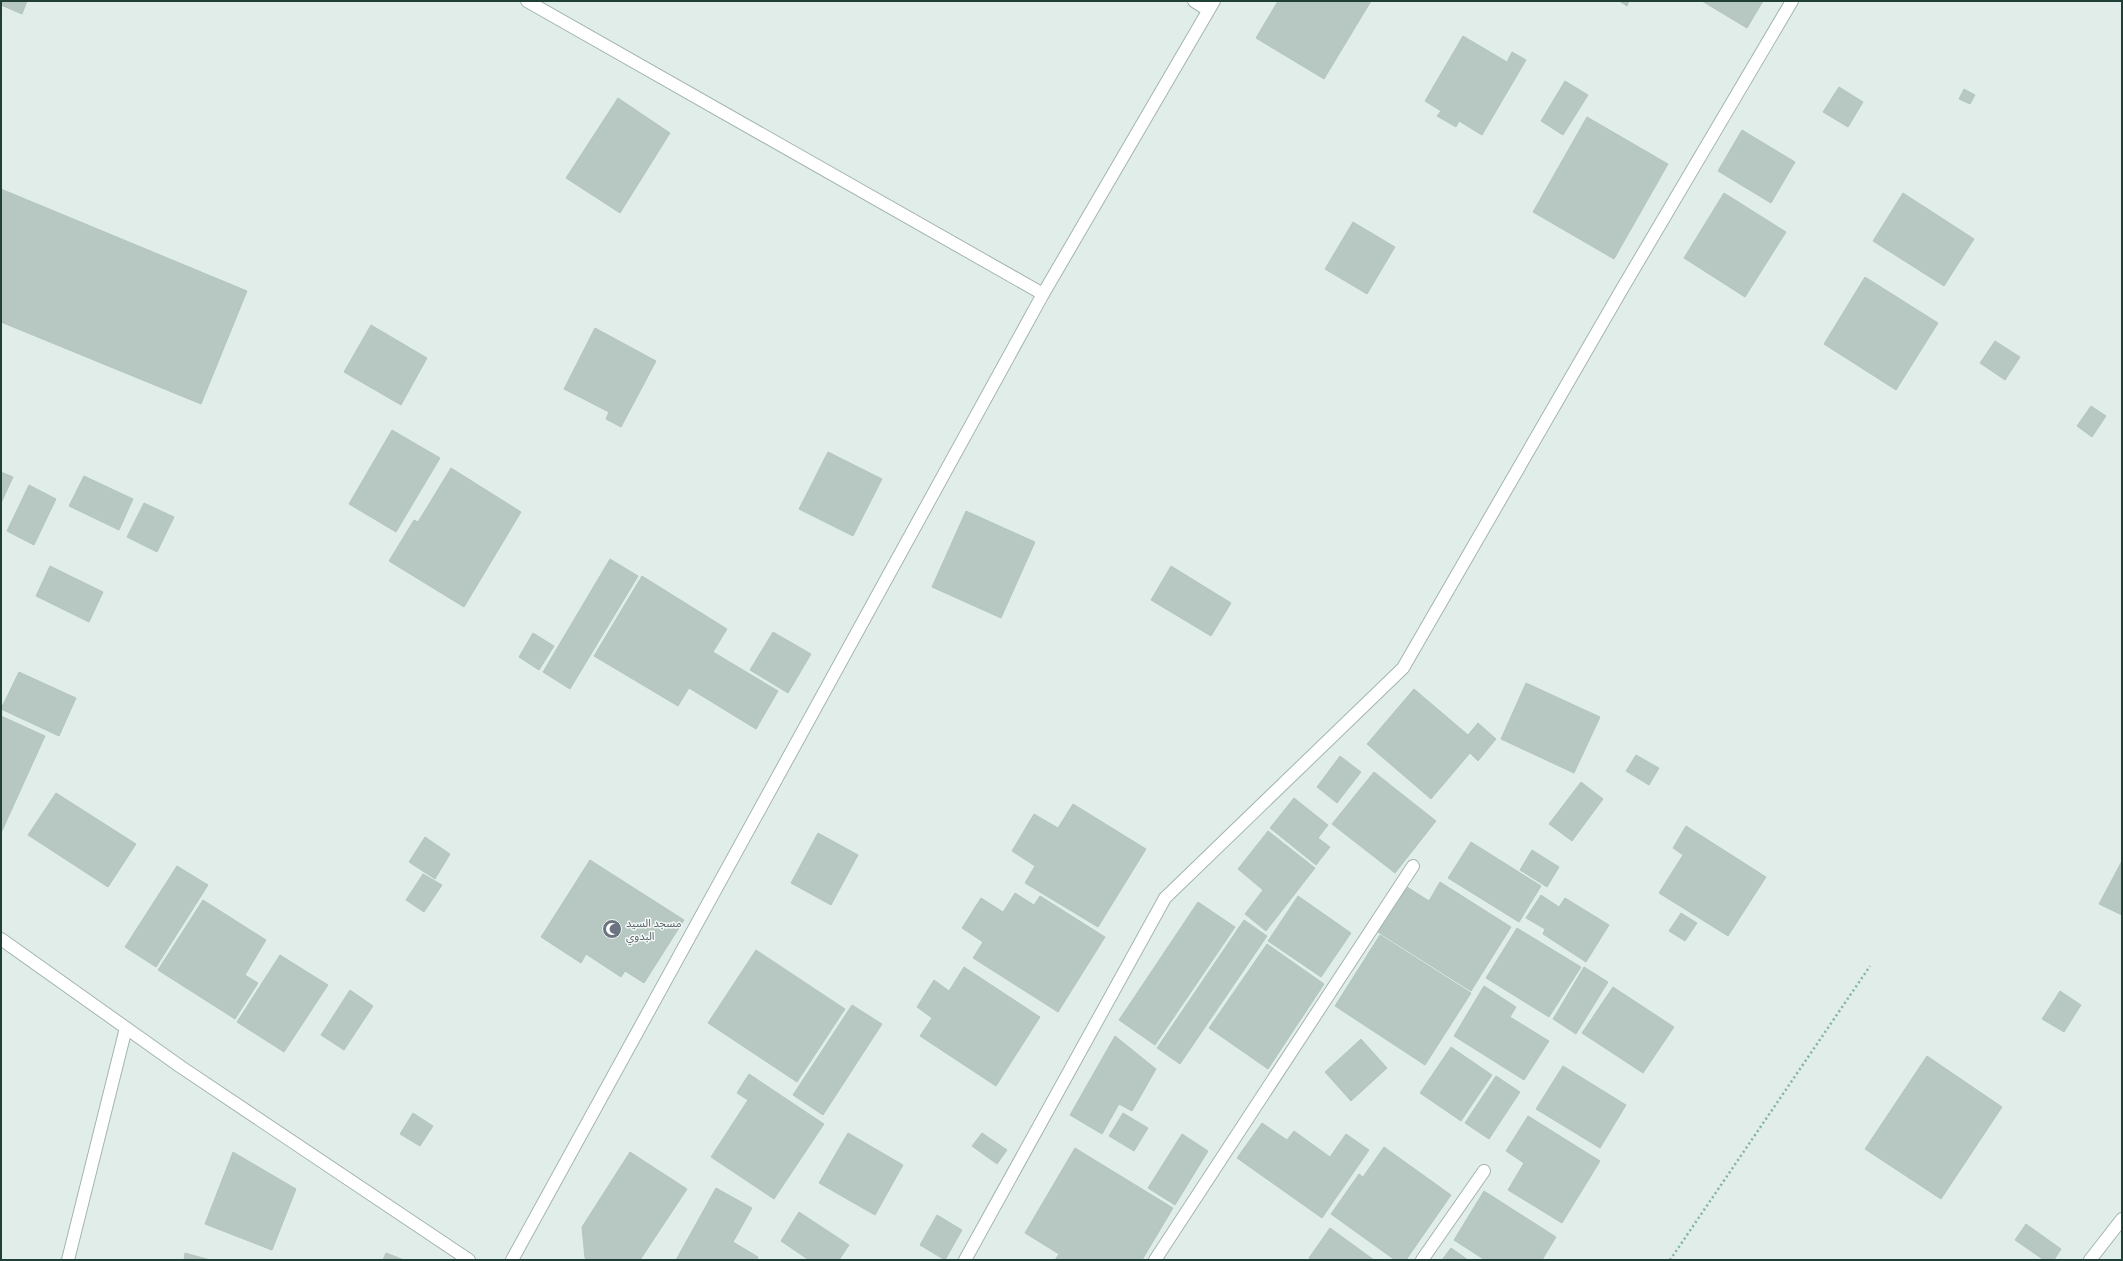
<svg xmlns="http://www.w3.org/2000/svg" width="2123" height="1261" font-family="'Public Sans','Noto Sans Arabic',sans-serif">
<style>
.building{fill:#b6c8c1;stroke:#b3c7bf}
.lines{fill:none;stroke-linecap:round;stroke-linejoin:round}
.service-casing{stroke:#a3b5af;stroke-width:14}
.minor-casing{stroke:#a3b5af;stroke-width:14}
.tertiary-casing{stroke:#a3b5af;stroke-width:14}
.path{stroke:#7fb3a4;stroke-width:2.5;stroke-dasharray:2 3;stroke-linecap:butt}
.service{stroke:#fff;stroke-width:12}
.minor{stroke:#fff;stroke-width:12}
.tertiary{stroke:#fff;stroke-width:12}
.labels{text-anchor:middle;stroke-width:3;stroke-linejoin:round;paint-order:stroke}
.worship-label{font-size:11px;fill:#5b616d;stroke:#f2f9f5;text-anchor:start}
</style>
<rect width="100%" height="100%" fill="#e1ede8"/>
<g class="building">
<path d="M1 1H27L22 14 1 5Z"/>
<path d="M1278 1H1371L1324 79 1256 38Z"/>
<path d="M1619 1H1629L1627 6Z"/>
<path d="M1702 1H1763L1747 28Z"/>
<path d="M1463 36 1507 62 1512 52 1526 60 1482 135 1459 121 1456 127 1437 116 1441 111 1425 101Z"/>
<path d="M1565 81 1588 95 1563 135 1541 121Z"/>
<path d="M1839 87 1863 102 1848 127 1823 112Z"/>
<path d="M1964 89 1975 95 1970 104 1959 99Z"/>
<path d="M618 98 670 133 620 213 566 178Z"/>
<path d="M1587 117 1668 164 1614 259 1533 212Z"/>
<path d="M1742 130 1795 162 1771 203 1718 171Z"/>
<path d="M1 189 247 291 201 404 1 322Z"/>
<path d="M1724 193 1786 232 1745 297 1684 258Z"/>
<path d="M1903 193 1974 239 1944 286 1873 241Z"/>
<path d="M1353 222 1395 247 1367 294 1325 269Z"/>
<path d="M1865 277 1938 323 1896 390 1824 344Z"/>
<path d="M371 325 427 358 401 405 344 372Z"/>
<path d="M595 328 656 361 621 427 606 419 609 412 564 389Z"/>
<path d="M1995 341 2020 357 2005 380 1980 363Z"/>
<path d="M2091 406 2106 416 2092 437 2077 426Z"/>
<path d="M392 430 440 458 396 532 349 504Z"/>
<path d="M828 452 882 479 853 536 799 509Z"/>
<path d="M451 468 521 512 464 607 389 561 414 520 418 522Z"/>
<path d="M1 472 13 477 1 503Z"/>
<path d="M84 476 133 499 119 530 69 506Z"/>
<path d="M29 485 56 499 34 545 7 531Z"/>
<path d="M144 503 174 517 157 552 127 537Z"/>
<path d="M966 511 1035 542 1001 618 932 587Z"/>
<path d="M610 559 638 576 570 689 543 672Z"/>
<path d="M50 566 103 592 89 622 36 596Z"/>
<path d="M1171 566 1231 603 1211 636 1151 600Z"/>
<path d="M642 576 727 629 713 652 778 691 756 729 689 688 678 706 594 656Z"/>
<path d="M773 632 811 654 788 693 750 670Z"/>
<path d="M533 633 554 646 539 670 519 657Z"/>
<path d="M19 672 76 698 59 736 1 709Z"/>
<path d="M1526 683 1600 717 1574 773 1501 739Z"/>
<path d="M1414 689 1468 735 1478 723 1496 739 1478 761 1470 753 1431 799 1367 744Z"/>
<path d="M1 716 45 736 1 833Z"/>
<path d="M1636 755 1659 768 1649 785 1626 771Z"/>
<path d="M1340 756 1361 772 1337 803 1317 787Z"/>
<path d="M1374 772 1436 821 1395 873 1332 824Z"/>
<path d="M1581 782 1603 799 1572 841 1549 824Z"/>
<path d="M56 793 136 844 108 887 28 835Z"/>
<path d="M1294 798 1328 825 1318 838 1330 847 1316 865 1270 828Z"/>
<path d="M1073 804 1146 849 1098 927 1025 883 1035 866 1012 851 1034 814 1058 828Z"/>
<path d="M1686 826 1766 877 1728 936 1659 893 1683 855 1673 848Z"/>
<path d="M1268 831 1315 868 1266 931 1245 914 1263 890 1238 869Z"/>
<path d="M818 833 858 855 831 905 791 883Z"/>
<path d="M425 837 450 854 435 879 409 862Z"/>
<path d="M1471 842 1541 886 1519 922 1448 878Z"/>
<path d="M1532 850 1559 867 1547 887 1520 870Z"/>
<path d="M590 860 684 920 644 983 625 971 621 977 586 954 581 963 541 937Z"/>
<path d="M2122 861V915L2099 904Z"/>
<path d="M177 866 208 885 156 967 125 947Z"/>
<path d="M423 874 442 885 424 912 406 900Z"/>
<path d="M1440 882 1511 927 1471 991 1378 932 1407 887 1429 901Z"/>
<path d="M1015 893 1034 905 1040 896 1105 937 1058 1012 973 958 983 942 962 928 981 898 1003 912Z"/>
<path d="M1541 895 1559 907 1565 898 1609 925 1586 962 1543 934 1545 929 1526 918Z"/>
<path d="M1298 896 1351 933 1321 977 1268 941Z"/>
<path d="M203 900 266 940 245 975 258 983 235 1019 158 970Z"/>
<path d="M1198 902 1235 927 1155 1045 1119 1020Z"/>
<path d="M1681 913 1697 923 1685 941 1669 931Z"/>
<path d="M1244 920 1267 936 1180 1064 1157 1048Z"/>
<path d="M1517 928 1581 967 1549 1017 1486 978Z"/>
<path d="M1380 935 1471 993 1425 1065 1335 1006Z"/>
<path d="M1267 944 1324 984 1268 1069 1209 1028Z"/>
<path d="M756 950 845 1009 797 1082 708 1023Z"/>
<path d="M280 955 328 985 284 1052 237 1022Z"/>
<path d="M964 967 1040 1017 996 1086 920 1036 932 1018 917 1007 934 980 949 991Z"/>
<path d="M1584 967 1608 982 1576 1034 1553 1019Z"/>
<path d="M1484 986 1516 1007 1510 1017 1549 1041 1524 1080 1454 1036Z"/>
<path d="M1613 987 1674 1027 1643 1073 1582 1033Z"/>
<path d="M350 990 373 1006 344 1050 321 1035Z"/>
<path d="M2060 991 2081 1005 2064 1032 2042 1019Z"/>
<path d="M852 1005 882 1024 823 1115 793 1095Z"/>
<path d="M1115 1036 1156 1069 1132 1111 1119 1104 1102 1134 1070 1115Z"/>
<path d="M1361 1039 1387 1068 1351 1101 1325 1072Z"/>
<path d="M1451 1047 1492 1075 1461 1121 1420 1093Z"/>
<path d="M1927 1056 2002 1107 1941 1199 1865 1149Z"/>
<path d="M1563 1066 1626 1105 1600 1148 1536 1109Z"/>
<path d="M749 1074 824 1124 774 1199 711 1157 748 1100 737 1093Z"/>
<path d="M1496 1076 1520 1092 1489 1139 1465 1123Z"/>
<path d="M413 1113 433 1126 420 1146 400 1134Z"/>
<path d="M1123 1113 1148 1128 1134 1151 1109 1136Z"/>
<path d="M1528 1116 1600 1161 1562 1223 1508 1190 1524 1163 1506 1151Z"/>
<path d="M1262 1123 1287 1140 1294 1131 1330 1157 1346 1134 1369 1150 1322 1218 1237 1158Z"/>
<path d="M848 1133 903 1165 875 1215 819 1183Z"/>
<path d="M982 1133 1007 1150 997 1164 972 1146Z"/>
<path d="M1182 1134 1208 1151 1175 1205 1148 1188Z"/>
<path d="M1384 1147 1451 1195 1406 1260H1395L1331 1214 1359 1174 1363 1177Z"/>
<path d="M1075 1148 1173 1208 1142 1260H1055L1059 1254 1025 1233Z"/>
<path d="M233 1152 296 1189 272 1250 205 1224Z"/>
<path d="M630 1152 687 1189 640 1260H588L585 1258 582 1227Z"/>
<path d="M716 1188 752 1208 733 1242 758 1257 757 1260H676Z"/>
<path d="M1484 1191 1556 1237 1542 1260H1485L1454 1240Z"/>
<path d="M799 1212 849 1245 839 1260H809L781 1241Z"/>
<path d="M937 1215 962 1230 945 1260 920 1245Z"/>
<path d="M2026 1224 2061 1249 2054 1260H2044L2015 1240Z"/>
<path d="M1330 1228 1374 1260H1311L1309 1258Z"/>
<path d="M1451 1248 1468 1260H1442Z"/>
<path d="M185 1253 210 1260H184Z"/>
<path d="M386 1253 404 1260H383Z"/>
</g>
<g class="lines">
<g class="service-casing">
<g id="service">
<path d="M527 1 1043 294"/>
<path d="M1194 1 1208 10"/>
<path d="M965 1260 1165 898 1403 668 1622 289 1792 1"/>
<path d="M1155 1260 1413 866"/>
<path d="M1422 1260 1484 1171"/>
<path d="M2090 1260 2122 1219"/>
</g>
</g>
<g class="minor-casing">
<g id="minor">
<path d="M68 1260 126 1028"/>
<path d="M512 1260 1043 294 1214 1"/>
</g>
</g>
<g class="tertiary-casing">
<path id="tertiary" d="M1 939 181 1067 469 1260"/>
</g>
<path class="path" d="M1670 1260 1870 966"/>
<use href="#service" class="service"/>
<use href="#minor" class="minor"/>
<use href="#tertiary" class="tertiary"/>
</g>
<defs>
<g id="mosque-disc" transform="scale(1)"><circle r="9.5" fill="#6b7280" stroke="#f2f9f5"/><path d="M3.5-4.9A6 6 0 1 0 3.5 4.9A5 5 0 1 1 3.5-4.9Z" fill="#fff"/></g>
</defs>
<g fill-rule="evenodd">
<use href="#mosque-disc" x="612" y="929"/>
</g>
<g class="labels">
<g class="worship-label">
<text x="626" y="927">مسجد السيد<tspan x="626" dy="13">البدوي</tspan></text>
</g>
</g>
<rect width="2123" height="1261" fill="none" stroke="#203f37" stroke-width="4"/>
</svg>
